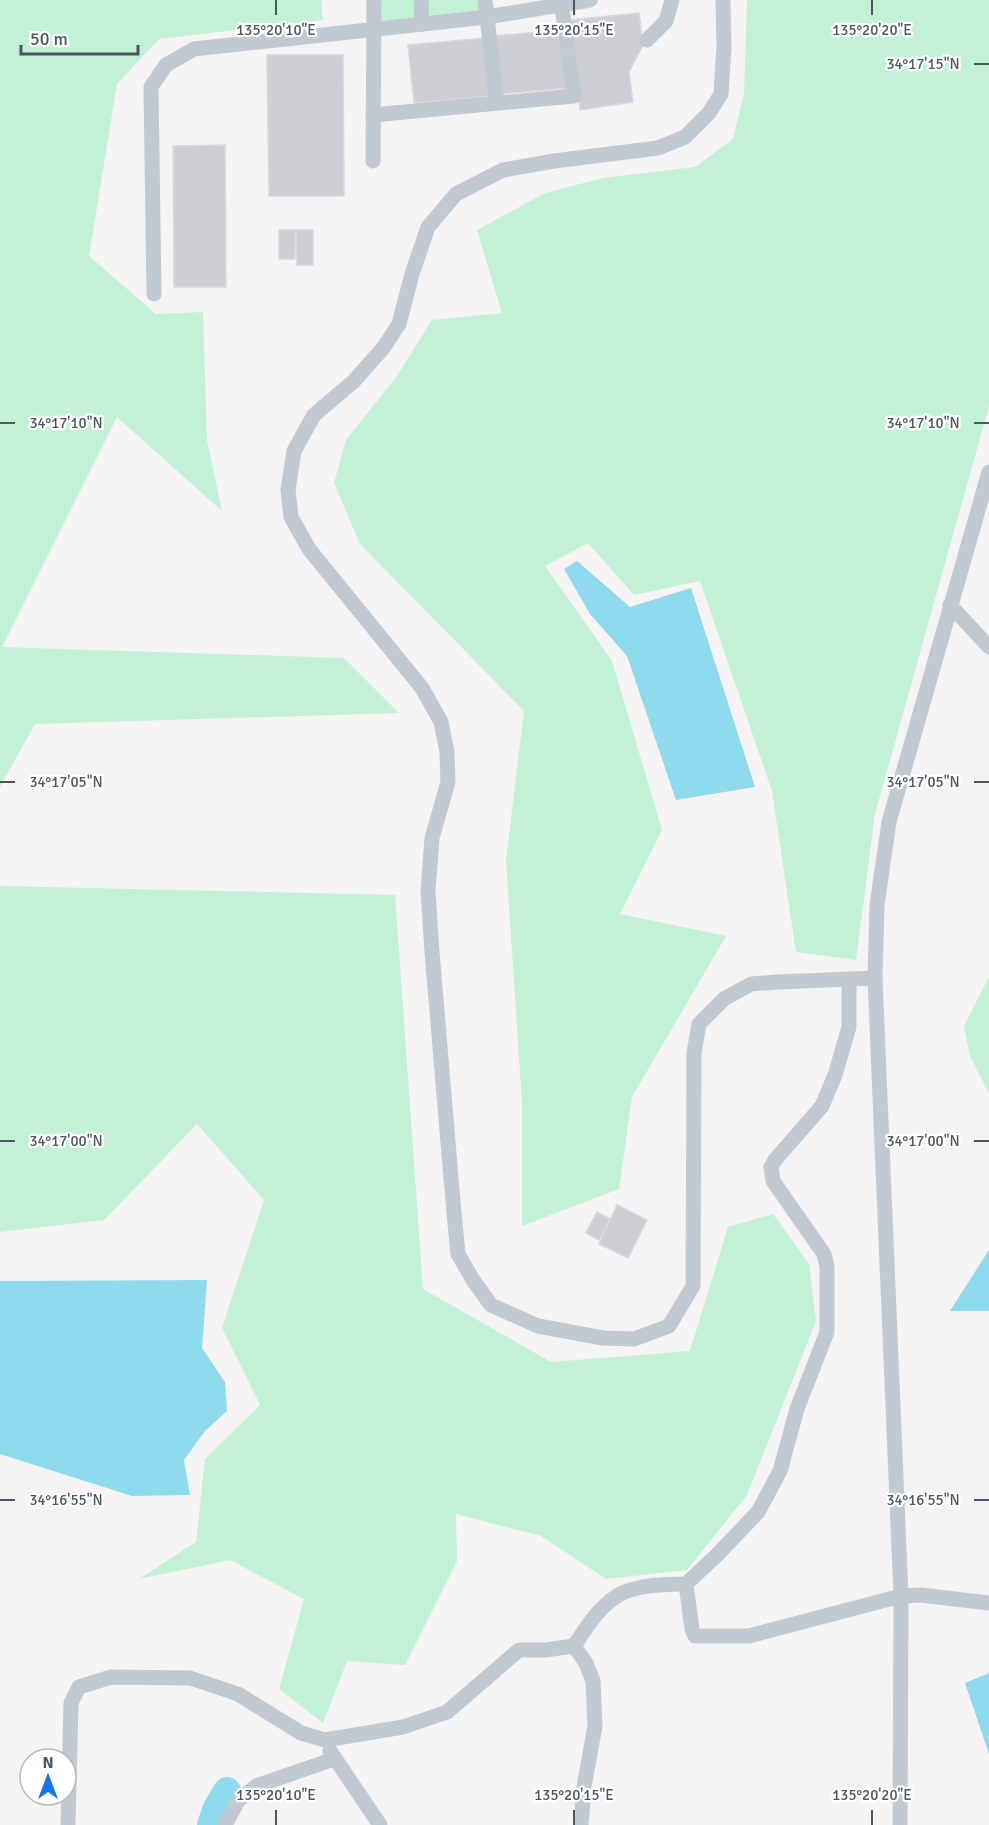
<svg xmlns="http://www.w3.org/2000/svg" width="989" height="1825" font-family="Signika,sans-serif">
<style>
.green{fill:#c3f1d5}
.water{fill:#90daee}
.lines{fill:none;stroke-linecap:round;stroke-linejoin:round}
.river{stroke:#90daee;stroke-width:28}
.building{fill:#cdcfd5;stroke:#d7d9de;stroke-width:1.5}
.minor{stroke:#c1cad2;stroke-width:15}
.ticks{fill:none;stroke:#4a5661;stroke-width:2}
.ticks-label{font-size:15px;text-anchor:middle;fill:#4a5661;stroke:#fff;stroke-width:4.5;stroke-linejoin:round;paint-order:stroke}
</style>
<rect width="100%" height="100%" fill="#f5f3f3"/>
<g class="green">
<path d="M0 0H321L323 20 159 39 117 84 89 256 156 314 203 312 207 440 222 511 117 417 2 647 344 658 399 713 35 724 0 787Z"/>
<path d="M381 0H480L481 10 381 21Z"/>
<path d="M747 0H989V406L875 814 856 960 796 952 772 791 700 581 634 595 588 543 545 566 612 661 662 830 620 914 726 936 632 1097 619 1189 522 1226V1103L506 860 524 711 360 544 334 483 346 440 397 376 432 320 502 313 477 230 545 193 603 178 695 167 733 139 744 94Z"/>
<path d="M0 886 395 895 423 1289 551 1362 690 1351 728 1227 773 1214 809 1264 816 1321 747 1495 687 1570 606 1579 541 1536 456 1514 457 1561 405 1665 347 1661 323 1723 279 1689 304 1599 230 1560 139 1579 196 1542 205 1459 260 1405 222 1328 264 1200 197 1124 104 1220 0 1232Z"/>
<path d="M989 977V1093L970 1056 964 1026Z"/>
</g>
<g class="water">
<path d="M577 561 630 607 691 588 755 787 676 800 627 656 590 614 564 569Z"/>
<path d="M989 1250V1311H950Z"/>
<path d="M207 1280 202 1348 225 1382 227 1411 205 1431 184 1460 190 1495 132 1496 0 1454V1281Z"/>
<path d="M989 1673V1754L965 1683Z"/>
</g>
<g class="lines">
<path class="river" d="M211 1825 217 1808 227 1791"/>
</g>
<g class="building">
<path d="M639 13 643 45 629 72 633 102 580 110 570 20Z"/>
<path d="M562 30 568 88 500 94 494 36Z"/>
<path d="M486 38 491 96 414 103 408 45Z"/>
<path d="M267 55H343L344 196H269Z"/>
<path d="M225 145 226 287H174L173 146Z"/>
<rect x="279" y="230" width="16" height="29"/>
<path d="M296 230H313V265H297Z"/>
<path d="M617 1205 647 1220 628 1258 599 1244Z"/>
<path d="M597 1212 610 1219 599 1240 586 1233Z"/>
</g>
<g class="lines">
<g class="minor">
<path d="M421 0 422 24"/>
<path d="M485 0 497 103"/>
<path d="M723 0 724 47 721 94 709 113 685 137 658 148 554 161 503 170 456 194 428 227 412 274 399 324 384 347 354 381 314 415 294 451 288 490 291 517 309 549 422 688 441 722 447 752 448 782 432 838 428 891 432 952 454 1213 458 1254 473 1280 491 1305 538 1326 603 1338 634 1339 669 1326 693 1286 694 1053 699 1024 724 999 751 984 778 982 875 978"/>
<path d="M647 40 666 21 672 0"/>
<path d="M373 115 574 96 561 0"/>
<path d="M373 161 374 0"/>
<path d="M154 294 151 87 166 65 194 49 487 17 590 0"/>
<path d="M950 605 989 647"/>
<path d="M686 1584 692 1629 695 1636H749L901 1596 921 1595 989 1603"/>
<path d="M574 1646 586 1663 593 1681 595 1726 584 1787 581 1825"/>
<path d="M330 1751 380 1825"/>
<path d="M68 1825 71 1703 79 1687 111 1677 190 1678 238 1694 301 1733 325 1740 403 1727 447 1712 519 1650H545L574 1646C586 1628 598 1608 617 1596 633 1585 668 1584 686 1584L717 1555 758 1512 780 1471 797 1409 827 1332V1266L824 1254 773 1181 771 1167 775 1160 822 1106 835 1075 849 1027V980"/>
<path d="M225 1825 238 1801 256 1786 334 1759"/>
<path d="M900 1825 901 1596 875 978 877 905 889 822 989 472"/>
</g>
</g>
<path class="ticks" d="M276 0V15M574 0V15M872 0V15M974 64H989M0 423H15M974 423H989M0 782H15M974 782H989M0 1141H15M974 1141H989M0 1500H15M974 1500H989M276 1810V1825M574 1810V1825M872 1810V1825"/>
<g class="ticks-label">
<text x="276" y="35">135°20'10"E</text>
<text x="574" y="35">135°20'15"E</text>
<text x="872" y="35">135°20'20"E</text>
<text x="923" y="69">34°17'15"N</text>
<text x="66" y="428">34°17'10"N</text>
<text x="923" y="428">34°17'10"N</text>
<text x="66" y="787">34°17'05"N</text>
<text x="923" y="787">34°17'05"N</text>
<text x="66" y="1146">34°17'00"N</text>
<text x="923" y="1146">34°17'00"N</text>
<text x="66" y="1505">34°16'55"N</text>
<text x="923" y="1505">34°16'55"N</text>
<text x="276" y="1800">135°20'10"E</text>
<text x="574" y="1800">135°20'15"E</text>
<text x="872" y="1800">135°20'20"E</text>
</g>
<g transform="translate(48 1777)"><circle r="28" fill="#ffffff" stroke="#b7bbc0" stroke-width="1.5"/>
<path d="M0-4.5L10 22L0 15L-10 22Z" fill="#1a73e8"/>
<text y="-9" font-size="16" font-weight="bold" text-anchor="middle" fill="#4a5661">N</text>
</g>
<path d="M21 45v9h117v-9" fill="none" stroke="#4a5661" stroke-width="3"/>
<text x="30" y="45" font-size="18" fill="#4a5661" stroke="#ffffff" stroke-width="4.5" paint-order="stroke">50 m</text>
</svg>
